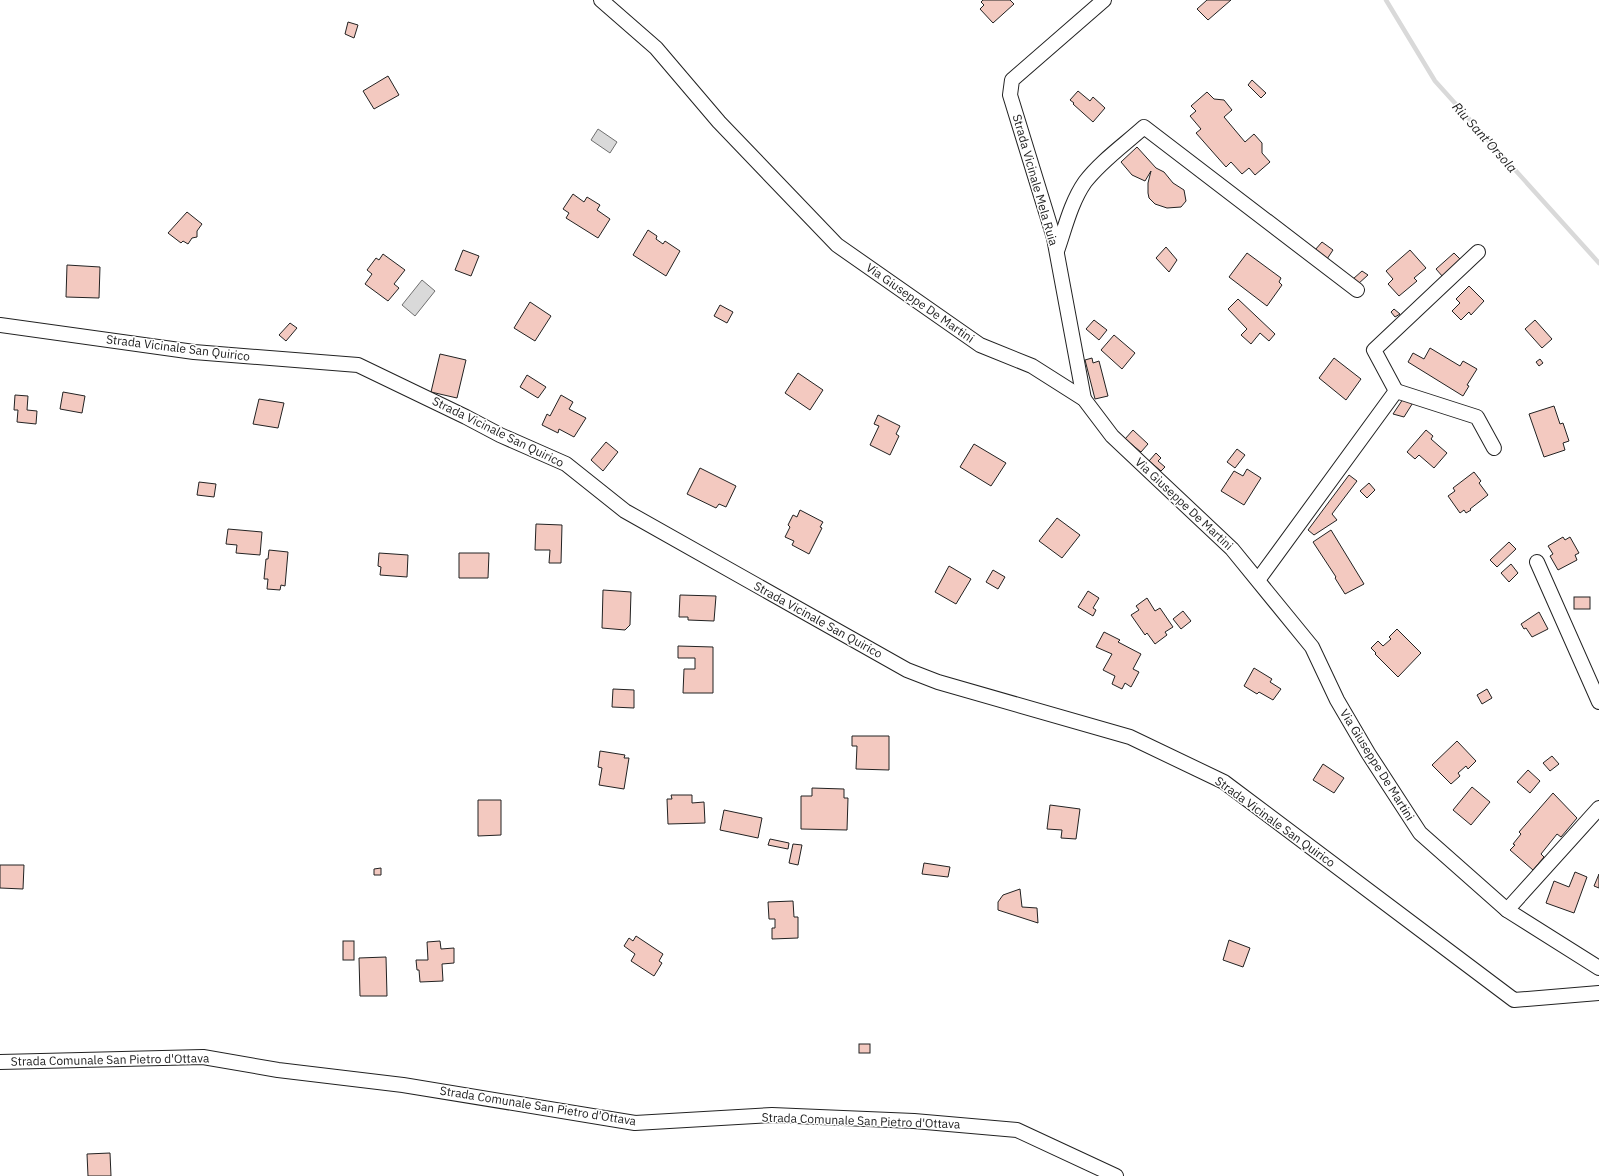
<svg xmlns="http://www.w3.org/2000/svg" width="1599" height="1176" font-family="'IBM Plex Sans',sans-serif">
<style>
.water{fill:#d9d9d9;stroke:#6f6f6f}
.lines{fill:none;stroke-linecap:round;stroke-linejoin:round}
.stream{stroke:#d9d9d9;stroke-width:4.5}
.building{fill:#f3c9c0;stroke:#222}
.street-casing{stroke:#222;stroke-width:16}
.street{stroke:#fff;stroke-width:14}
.labels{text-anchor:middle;stroke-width:3;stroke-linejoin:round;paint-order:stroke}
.street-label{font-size:12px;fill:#222;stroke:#fff}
.water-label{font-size:13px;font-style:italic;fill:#222;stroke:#fff}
</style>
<rect width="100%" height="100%" fill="#fff"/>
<g class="water">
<path d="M598 129 617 142 610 153 591 140Z"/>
<path d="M422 280 435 291 415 316 402 305Z"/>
</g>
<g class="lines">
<path class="stream" d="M1386 0 1435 81 1599 263"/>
</g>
<g class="building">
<path d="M983 0H1010L1014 4 993 23 980 9 984 5 981 2Z"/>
<path d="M1207 0H1231L1208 20 1197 9Z"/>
<path d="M348 22 358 25 354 38 345 34Z"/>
<path d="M388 76 399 95 374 109 363 91Z"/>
<path d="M1252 80 1266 93 1261 98 1248 85Z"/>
<path d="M1078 91 1090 101 1093 97 1105 108 1093 122 1073 104 1074 103 1070 100Z"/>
<path d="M1207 92 1214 99 1224 100 1232 110 1224 117 1245 142 1254 134 1262 143V153L1270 162 1255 175 1249 168 1242 174 1231 162 1226 167 1196 133 1201 129 1190 116 1196 111 1191 106Z"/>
<path d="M1137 147 1156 168 1164 172 1173 183 1184 190 1186 201 1181 207 1167 208 1155 204 1149 198 1148 193V183L1151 171 1145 181 1132 175 1121 162Z"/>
<path d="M573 194 584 202 587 197 600 205 597 210 610 219 598 238 566 218 569 213 563 209Z"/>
<path d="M187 212 202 224 197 231V237L192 238 188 244 183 241 181 243 168 233Z"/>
<path d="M648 230 657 236 656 239 663 244 665 241 680 251 666 276 633 255Z"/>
<path d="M1322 242 1333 250 1327 259 1315 250Z"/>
<path d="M1166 247 1177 260 1169 272 1156 258Z"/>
<path d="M463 250 479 256 471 276 455 270Z"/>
<path d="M1410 250 1426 268 1414 278 1417 281 1399 296 1388 284 1393 279 1386 271Z"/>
<path d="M1247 253 1281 278 1279 282 1282 285 1267 306 1229 277Z"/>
<path d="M1454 253 1461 260 1443 277 1436 269Z"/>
<path d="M383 254 405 270 394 284 399 288 388 301 365 284 372 274 367 270 376 258 379 260Z"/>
<path d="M67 265 100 267 99 298 66 297Z"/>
<path d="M1362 271 1368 275 1358 284 1353 279Z"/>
<path d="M1469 286 1484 301 1471 315 1469 312 1461 320 1452 311 1460 303 1456 299Z"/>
<path d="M1238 299 1275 334 1269 341 1260 333 1251 344 1241 335 1247 329 1228 309Z"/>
<path d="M530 302 551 316 535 341 514 328Z"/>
<path d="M720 305 733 312 727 323 714 316Z"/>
<path d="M1394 309 1400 314 1395 317 1391 312Z"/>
<path d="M1094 320 1107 330 1099 340 1086 329Z"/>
<path d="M1535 320 1552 339 1542 348 1525 329Z"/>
<path d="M290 323 297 328 286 341 279 335Z"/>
<path d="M1114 335 1135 353 1122 369 1101 350Z"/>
<path d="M1430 348 1460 366 1463 361 1477 369 1467 385 1469 386 1463 396 1408 362 1413 353 1424 359Z"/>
<path d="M440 354 466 360 457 398 431 392Z"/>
<path d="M1092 358 1093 363 1099 361 1108 396 1095 399 1085 360Z"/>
<path d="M1334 358 1361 379 1346 400 1319 378Z"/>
<path d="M1540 359 1543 363 1539 366 1536 362Z"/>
<path d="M798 373 823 390 810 410 785 393Z"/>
<path d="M527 375 546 387 538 398 520 387Z"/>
<path d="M63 392 85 396 82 413 60 409Z"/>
<path d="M15 395 28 396 27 410 37 411 36 424 17 422 18 410H14Z"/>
<path d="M561 395 573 402 569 409 586 418 574 437 559 429 558 433 542 425 547 414 550 416Z"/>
<path d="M259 399 284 403 278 428 253 424Z"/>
<path d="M1403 399 1414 401 1404 417 1393 414Z"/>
<path d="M1554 406 1560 424 1563 423 1569 441 1563 443 1565 450 1544 457 1529 414Z"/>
<path d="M878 415 900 426 896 434 899 436 890 455 870 445 879 426 874 424Z"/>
<path d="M1133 430 1148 444 1141 452 1125 439Z"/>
<path d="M1426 430 1433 436 1431 439 1447 453 1434 468 1419 455 1415 459 1407 452Z"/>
<path d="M606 442 618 452 603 471 591 460Z"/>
<path d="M974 444 1006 463 991 486 960 467Z"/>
<path d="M1237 449 1245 455 1235 468 1227 462Z"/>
<path d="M1156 453 1161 458 1158 461 1165 467 1161 471 1149 461Z"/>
<path d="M700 468 736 486 726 507 719 504 716 508 687 494Z"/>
<path d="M1247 469 1261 478 1244 505 1221 491 1234 471 1243 476Z"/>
<path d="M1474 472 1481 481 1479 483 1488 495 1470 509 1471 510 1466 513 1464 510 1460 513 1448 496 1455 491 1453 488Z"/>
<path d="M1349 475 1357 481 1332 514 1337 520 1314 535 1308 530Z"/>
<path d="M199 482 216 484 214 497 197 495Z"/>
<path d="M1369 483 1375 490 1367 498 1360 491Z"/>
<path d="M800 510 823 522 820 527 822 528 809 554 792 545 794 541 785 537 790 527 788 525 793 515 797 517Z"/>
<path d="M1057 518 1080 535 1062 558 1039 541Z"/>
<path d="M536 524 562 525 561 563H549L550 550H535Z"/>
<path d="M228 529 262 532 260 555 236 553 237 545 226 544Z"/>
<path d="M1331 530 1364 584 1345 594 1335 578 1336 577 1313 542Z"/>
<path d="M1563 537 1565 540 1570 537 1579 553 1575 555 1577 560 1558 570 1550 556 1553 554 1548 546Z"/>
<path d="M1509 542 1516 549 1497 567 1490 560Z"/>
<path d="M269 550 288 552 285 586 281 585 280 590 267 589 268 579H264L266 559H268Z"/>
<path d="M379 553 408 555 407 577 380 575 381 567 378 566Z"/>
<path d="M459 553H489L488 578H459Z"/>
<path d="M1511 564 1518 573 1509 582 1501 573Z"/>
<path d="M949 566 971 579 956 604 935 592Z"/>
<path d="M993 570 1005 577 998 589 986 582Z"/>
<path d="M603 590 631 592 630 625 625 630 602 628Z"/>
<path d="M1088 591 1099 598 1093 608 1096 610 1093 616 1078 607Z"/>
<path d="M680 595 716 596 714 621 688 620V617H679Z"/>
<rect x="1574" y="597" width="16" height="12"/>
<path d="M1147 598 1155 611 1160 608 1173 627 1165 632 1167 635 1155 644 1147 633 1145 635 1131 615 1139 610 1136 606Z"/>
<path d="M1183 611 1191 621 1181 629 1173 619Z"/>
<path d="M1539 612 1548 629 1532 637 1526 628 1524 629 1521 624Z"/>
<path d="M1397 629 1421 653 1398 677 1375 654 1376 653 1371 648 1378 641 1383 646 1391 639 1389 637Z"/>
<path d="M1104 632 1120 640 1118 642 1141 654 1133 669 1139 672 1131 687 1125 683 1122 689 1112 684 1115 676 1103 670 1112 654 1096 647Z"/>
<path d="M678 646 713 647V693H683L684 669H695V658H678Z"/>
<path d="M1254 668 1272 679 1270 682 1281 689 1273 700 1259 692 1257 694 1244 686Z"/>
<path d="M613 689 634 690V708L612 707Z"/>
<path d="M1487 689 1492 698 1482 704 1477 695Z"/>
<path d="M852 736H889V770L856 769 857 746H852Z"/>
<path d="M1457 741 1476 761 1468 769 1466 766 1458 773 1460 776 1451 784 1432 765Z"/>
<path d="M600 751 625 755 624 758H629L624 789 599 785 602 768 598 767Z"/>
<path d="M1552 756 1559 764 1550 771 1543 763Z"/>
<path d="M1323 764 1344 778 1334 793 1313 780Z"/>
<path d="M1528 770 1540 781 1530 793 1517 782Z"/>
<path d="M1472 787 1490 802 1471 825 1453 810Z"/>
<path d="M812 788 844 789V798H848L847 830 801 829V796H812Z"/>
<path d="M1553 793 1577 818 1561 837 1557 834 1541 854 1544 857 1533 870 1510 850 1515 845 1513 844 1521 834 1519 832Z"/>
<path d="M671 795H692V803L704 802 705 823 668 824 667 799H672Z"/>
<path d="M478 800H501V835L478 836Z"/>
<path d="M1050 805 1080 809 1076 839 1061 838 1062 830 1047 829Z"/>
<path d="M724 810 762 818 758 838 720 830Z"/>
<path d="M770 839 789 843 788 849 768 845Z"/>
<path d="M793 844 802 845 798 865 789 863Z"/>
<path d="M924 863 950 867 948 877 922 874Z"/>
<path d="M0 865H24L23 889 0 888Z"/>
<path d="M381 868V875H374V869Z"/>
<path d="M1575 872 1587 877 1574 913 1546 903 1554 881 1569 887Z"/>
<path d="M1599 874V888L1594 886Z"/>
<path d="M1020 889 1022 907 1037 908 1038 923 998 910V902L1003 895Z"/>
<path d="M793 901 794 917H798V938L772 939V928H775V919H769L768 902Z"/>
<path d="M636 936 663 954 659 961 662 963 654 976 631 961 635 954 624 946 629 938 633 941Z"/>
<path d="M1229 940 1250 948 1243 967 1223 960Z"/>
<rect x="343" y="941" width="11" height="19"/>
<path d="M440 941 441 949 454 948V963L442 964 443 981 420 982 419 970H417L416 960H428L427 942Z"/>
<path d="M386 957 387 996H360L359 958Z"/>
<rect x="859" y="1044" width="11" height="9"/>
<path d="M110 1153 111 1176H88L87 1154Z"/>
</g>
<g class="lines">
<g class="street-casing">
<g id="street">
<path d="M601 0 656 48 719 122 837 245 980 345 1032 366 1084 399 1112 436 1232 549 1312 647 1337 700 1368 753 1420 833 1507 910 1599 968"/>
<path d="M1057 251C1065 228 1071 202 1085 182 1101 161 1124 145 1144 127L1357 290"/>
<path d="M0 325 194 352 358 365 466 417 500 435 566 464 625 511 907 670 938 682 1130 737 1224 782 1514 1000 1599 993"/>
<path d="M1396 391 1477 417 1494 448"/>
<path d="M1084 399 1054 238 1010 95 1012 80 1104 0"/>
<path d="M1537 562 1599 702"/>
<path d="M1258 580 1396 391 1374 350 1478 252"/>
<path d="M1507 910 1599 808"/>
<path d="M0 1062 203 1057 278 1070 403 1085 635 1123 772 1115 914 1121 1017 1130 1116 1176"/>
</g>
</g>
<use href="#street" class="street"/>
</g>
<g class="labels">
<g class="street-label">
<text transform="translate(1035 180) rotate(74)" y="4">Strada Vicinale Mela Ruia</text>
<text transform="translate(920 303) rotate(35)" y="4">Via Giuseppe De Martini</text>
<text transform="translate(178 348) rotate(7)" y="4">Strada Vicinale San Quirico</text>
<text transform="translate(498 432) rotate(26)" y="4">Strada Vicinale San Quirico</text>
<text transform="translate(1184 504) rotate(43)" y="4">Via Giuseppe De Martini</text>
<text transform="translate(818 620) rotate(29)" y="4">Strada Vicinale San Quirico</text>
<text transform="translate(1377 765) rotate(58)" y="4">Via Giuseppe De Martini</text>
<text transform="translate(1275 822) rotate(36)" y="4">Strada Vicinale San Quirico</text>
<text transform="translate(110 1060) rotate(-1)" y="4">Strada Comunale San Pietro d'Ottava</text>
<text transform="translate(538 1106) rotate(9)" y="4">Strada Comunale San Pietro d'Ottava</text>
<text transform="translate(861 1121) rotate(2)" y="4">Strada Comunale San Pietro d'Ottava</text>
</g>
<g class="water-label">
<text transform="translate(1485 137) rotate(48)" y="5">Riu Sant'Orsola</text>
</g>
</g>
</svg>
